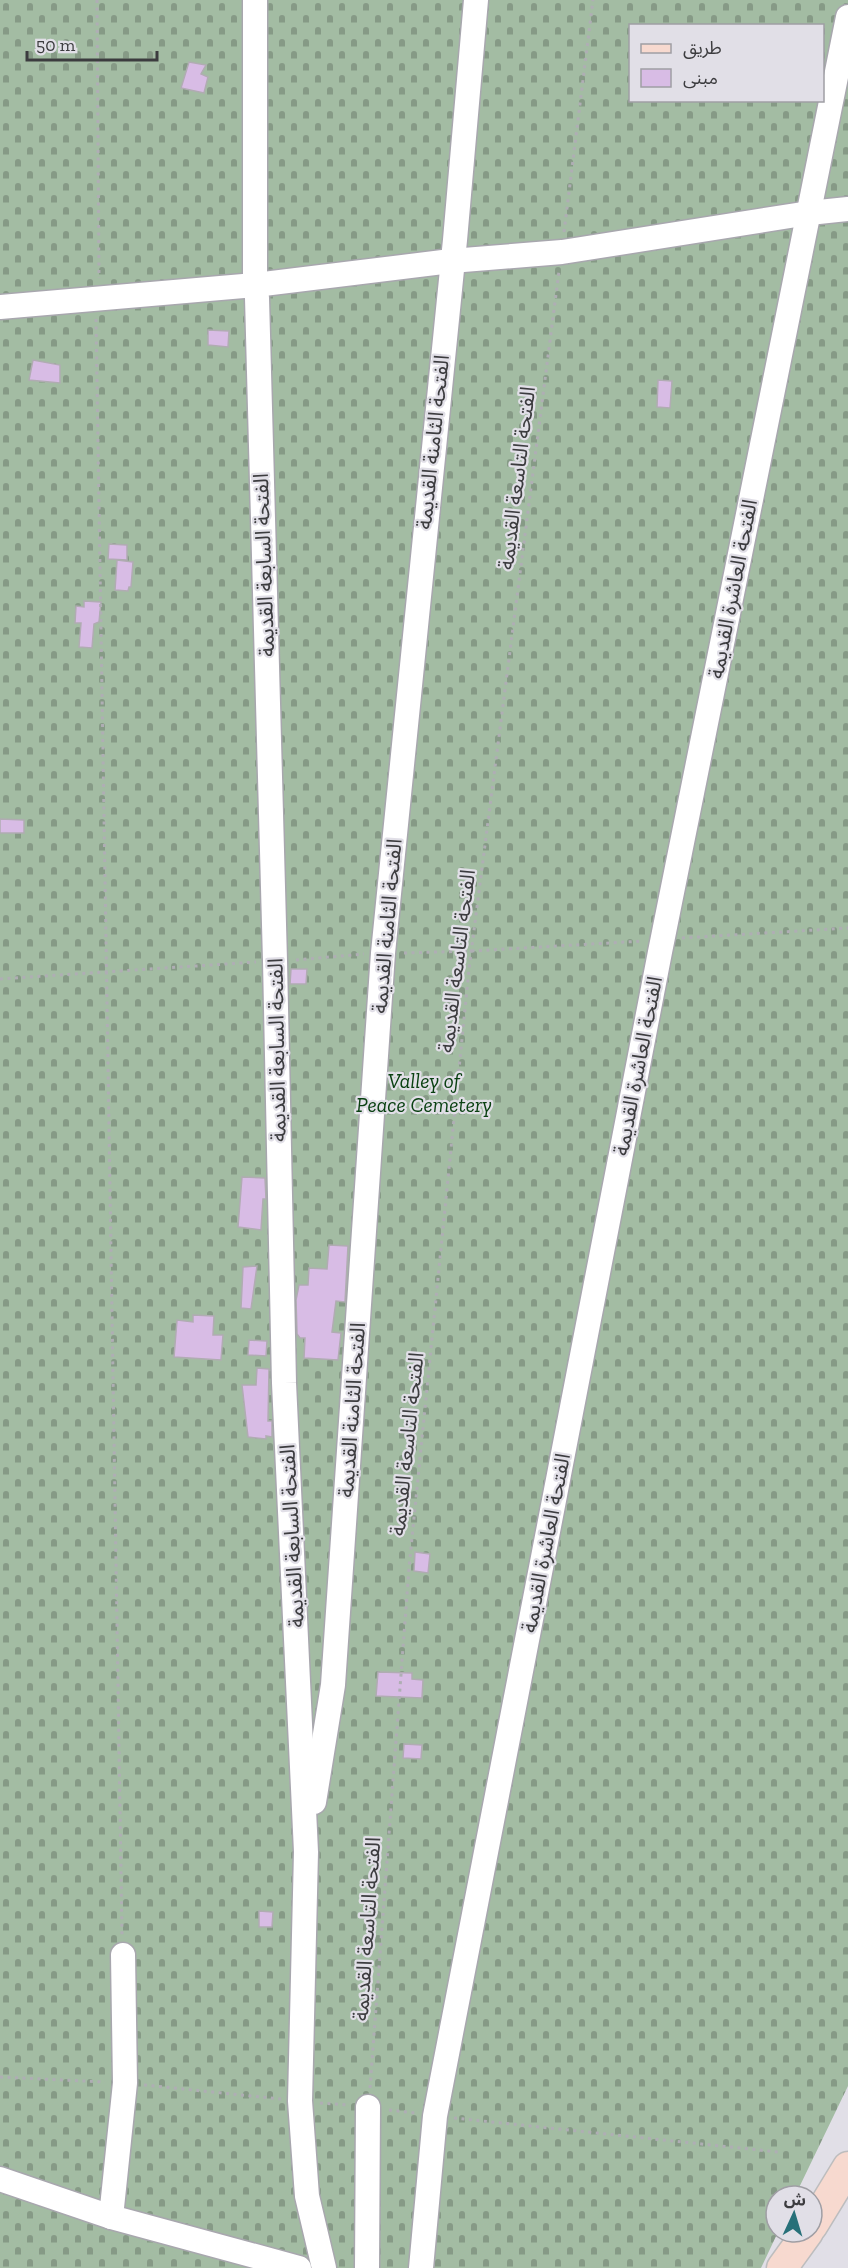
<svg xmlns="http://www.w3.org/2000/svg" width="848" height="2268" font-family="'Zilla Slab','Noto Sans Arabic',serif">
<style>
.cemetery{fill:url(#cemetery-stones);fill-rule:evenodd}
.building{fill:#d8bce5;stroke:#b0acb2;stroke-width:1.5}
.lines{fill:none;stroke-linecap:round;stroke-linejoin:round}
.minor-casing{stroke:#a8a7ae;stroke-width:27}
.major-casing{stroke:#bdbdbe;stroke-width:33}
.path{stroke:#afaeb4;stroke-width:3;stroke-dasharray:3 4.5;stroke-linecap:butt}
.minor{stroke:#fff;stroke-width:24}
.major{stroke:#f7d9cf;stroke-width:30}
.labels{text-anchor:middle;stroke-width:4.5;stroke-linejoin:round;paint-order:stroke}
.street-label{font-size:21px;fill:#3c3c3f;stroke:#e1dfe7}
.park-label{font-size:21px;font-style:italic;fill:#0a4112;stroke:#e1dfe7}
</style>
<defs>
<pattern id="cemetery-stones" width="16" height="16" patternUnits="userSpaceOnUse" patternTransform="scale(1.5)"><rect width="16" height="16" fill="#a3bca3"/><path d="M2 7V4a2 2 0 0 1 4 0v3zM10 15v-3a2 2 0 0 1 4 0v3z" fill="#869a86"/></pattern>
</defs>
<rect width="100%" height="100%" fill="#e1dfe7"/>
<path class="cemetery" d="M0 0H848V2086L795 2196H776V2232H778L761 2268H0ZM630 26H822V100H630Z"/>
<g class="building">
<path d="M189 62 206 65 201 74 208 77 204 93 181 88Z"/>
<path d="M208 330 229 331 228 347 208 345Z"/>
<path d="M33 360 60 365V383L29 380Z"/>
<path d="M658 380 672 381 670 408 657 407Z"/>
<path d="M109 544 127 545V560L108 559Z"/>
<path d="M117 560 133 562 131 587H129L128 591 115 590Z"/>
<path d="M84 601 101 602 99 622 94 624 92 648 79 647 81 623H75L76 606 84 607Z"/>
<path d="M0 819 24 820V833H0Z"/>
<path d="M291 969H307L306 984H290Z"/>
<path d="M242 1177 265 1178 266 1199H263L261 1230 238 1227Z"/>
<path d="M329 1245 348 1246 345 1302 336 1301 332 1332 341 1333 338 1360 304 1358 305 1338H300L297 1334 296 1300 299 1285H308L309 1268 327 1269Z"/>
<path d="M257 1266 251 1309 241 1308 243 1267Z"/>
<path d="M193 1315 214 1316 213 1335H223L221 1360 174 1357 177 1320 193 1322Z"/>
<path d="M249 1340 267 1341 266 1356 248 1355Z"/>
<path d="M257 1368 269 1369 268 1421H272V1437L266 1436V1439L248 1437 242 1385H256Z"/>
<path d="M415 1552 430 1554 428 1573 414 1571Z"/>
<path d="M378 1672 412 1673V1679L423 1680 422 1698 376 1696Z"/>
<path d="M404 1744 422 1745 421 1759 403 1758Z"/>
<path d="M259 1911 273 1912 272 1927H259Z"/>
</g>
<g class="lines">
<g class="minor-casing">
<g id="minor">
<path d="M255 0V285L257 298 275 961 284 1383 306 1852 300 2101 307 2196 324 2268"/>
<path d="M0 307 255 285 451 261 562 252 809 213 848 209"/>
<path d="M314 1802 333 1685 383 953 455 240 476 0"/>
<path d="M0 2179 111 2217 299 2268"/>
<path d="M111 2217 125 2083 123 1955"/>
<path d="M367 2268 368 2107"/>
<path d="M421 2268 435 2116 660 952 848 17"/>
</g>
</g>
<g class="major-casing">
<g id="major">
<path d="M812 2226 848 2167"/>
<path d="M782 2268 808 2232"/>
</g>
</g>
<g class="path">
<path d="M97 0 99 278"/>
<path d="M564 232 593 0"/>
<path d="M96 319 122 1935"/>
<path d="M682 938 848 928"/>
<path d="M404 953 472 951 643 941"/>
<path d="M296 960 364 954"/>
<path d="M0 979 256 962"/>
<path d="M0 2077 105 2082"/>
<path d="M144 2085 281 2099"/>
<path d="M370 2088 409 1568 469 969 559 271"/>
<path d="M320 2103 349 2105"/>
<path d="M389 2110 415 2113"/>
<path d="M454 2118 778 2152"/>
</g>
<use href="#minor" class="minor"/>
<use href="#major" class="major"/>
</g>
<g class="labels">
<g class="street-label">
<text transform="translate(433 442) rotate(-84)" y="7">الفتحة الثامنة القديمة</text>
<text transform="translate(517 478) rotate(-83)" y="7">الفتحة التاسعة القديمة</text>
<text transform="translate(264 565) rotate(-92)" y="7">الفتحة السابعة القديمة</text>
<text transform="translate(733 589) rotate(-79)" y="7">الفتحة العاشرة القديمة</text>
<text transform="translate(387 926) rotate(-85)" y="7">الفتحة الثامنة القديمة</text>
<text transform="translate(457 961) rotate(-83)" y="7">الفتحة التاسعة القديمة</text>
<text transform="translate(277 1050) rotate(-91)" y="7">الفتحة السابعة القديمة</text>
<text transform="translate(638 1066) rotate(-79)" y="7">الفتحة العاشرة القديمة</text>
<text transform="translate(352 1410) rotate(-86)" y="7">الفتحة الثامنة القديمة</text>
<text transform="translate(407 1444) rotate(-84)" y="7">الفتحة التاسعة القديمة</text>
<text transform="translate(292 1536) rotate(-93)" y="7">الفتحة السابعة القديمة</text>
<text transform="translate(546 1543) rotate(-79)" y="7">الفتحة العاشرة القديمة</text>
<text transform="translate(367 1929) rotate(-86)" y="7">الفتحة التاسعة القديمة</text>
</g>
<g class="park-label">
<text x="424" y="1088">Valley of<tspan x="424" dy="24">Peace Cemetery</tspan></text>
</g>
</g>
<rect x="629" y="24" width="195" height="78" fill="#e1dfe7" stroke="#9f9ea4" stroke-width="1.5"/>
<rect x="641" y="44" width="30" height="9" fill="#f7d9cf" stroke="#9f9ea4" stroke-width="1.5"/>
<text x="683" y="54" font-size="18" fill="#3c3c3f">طريق</text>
<rect x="641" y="69" width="30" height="18" fill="#d8bce5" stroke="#9f9ea4" stroke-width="1.5"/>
<text x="683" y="84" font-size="18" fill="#3c3c3f">مبنى</text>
<g transform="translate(794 2214) rotate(4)"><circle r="28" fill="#e1dfe7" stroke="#9f9ea4" stroke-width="1.5"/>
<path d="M0-4.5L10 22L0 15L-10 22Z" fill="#277079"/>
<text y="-9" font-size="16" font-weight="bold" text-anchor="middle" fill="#3c3c3f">ش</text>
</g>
<path d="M27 51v9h130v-9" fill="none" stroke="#3c3c3f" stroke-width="3"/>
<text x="36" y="51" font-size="18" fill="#3c3c3f" stroke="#e1dfe7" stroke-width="4.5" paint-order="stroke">50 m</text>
</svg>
